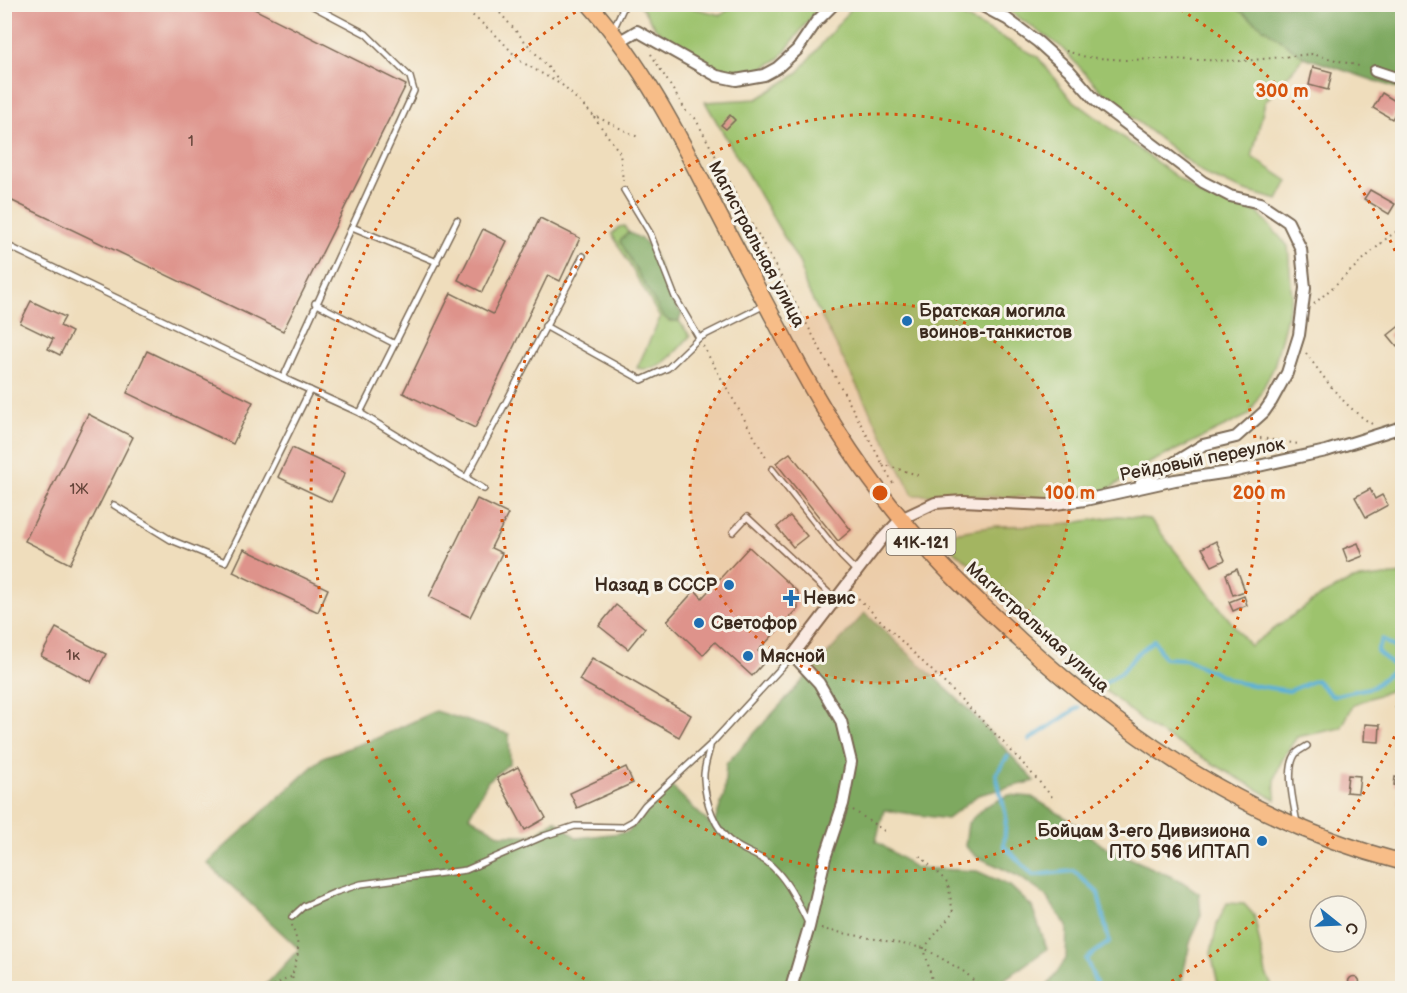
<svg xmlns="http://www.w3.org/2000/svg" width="1407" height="993" font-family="'Balsamiq Sans',sans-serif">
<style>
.green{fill:#9dc36d;stroke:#6c7646;stroke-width:1.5}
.forest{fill:#7ea960;stroke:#5c6a3f;stroke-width:1.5}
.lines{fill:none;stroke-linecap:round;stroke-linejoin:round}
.stream{stroke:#5bb1d8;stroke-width:4}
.building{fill:#de938b}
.lane-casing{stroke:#7a6955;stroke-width:8}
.street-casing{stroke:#7a6955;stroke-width:14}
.primary-casing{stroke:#7a6955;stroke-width:18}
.path{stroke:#7a6955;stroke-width:2;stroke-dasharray:1.5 4.5;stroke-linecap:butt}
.lane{stroke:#fff;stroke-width:5}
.street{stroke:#fff;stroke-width:10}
.primary{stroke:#f7bd88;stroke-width:15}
.ring{fill:none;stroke:#d7540e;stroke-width:3;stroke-dasharray:3 6}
.poi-dot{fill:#1f6fb2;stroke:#f7f3e8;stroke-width:2}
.labels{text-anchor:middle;stroke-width:6;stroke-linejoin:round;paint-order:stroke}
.number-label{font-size:15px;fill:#644439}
.shield{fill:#f7f3e8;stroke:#73665b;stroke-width:1.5}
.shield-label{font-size:16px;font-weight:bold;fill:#3b2a1e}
.street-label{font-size:18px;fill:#3b2a1e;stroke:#f7f3e8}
.poi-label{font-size:18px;font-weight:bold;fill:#3b2a1e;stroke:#f7f3e8;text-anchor:start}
.centre{fill:#d7540e;stroke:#f7f3e8;stroke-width:3}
.ring-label{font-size:18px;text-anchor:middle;font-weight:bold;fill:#d7540e;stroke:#f7f3e8;stroke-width:6;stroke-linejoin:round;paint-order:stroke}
</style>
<rect width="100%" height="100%" fill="#f7f3e8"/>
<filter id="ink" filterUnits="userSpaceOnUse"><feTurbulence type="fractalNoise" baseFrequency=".0167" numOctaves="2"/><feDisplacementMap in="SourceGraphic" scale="12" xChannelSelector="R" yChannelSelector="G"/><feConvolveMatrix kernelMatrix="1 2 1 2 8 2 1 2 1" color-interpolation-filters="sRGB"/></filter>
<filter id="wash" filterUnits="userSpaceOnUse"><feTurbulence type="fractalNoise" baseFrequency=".008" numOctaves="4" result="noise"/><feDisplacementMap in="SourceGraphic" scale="24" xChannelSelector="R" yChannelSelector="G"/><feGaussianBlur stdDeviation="1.35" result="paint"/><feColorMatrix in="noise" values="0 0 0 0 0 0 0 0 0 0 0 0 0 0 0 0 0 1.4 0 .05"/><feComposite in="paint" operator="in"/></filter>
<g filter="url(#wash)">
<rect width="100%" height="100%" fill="#efddbc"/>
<g class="green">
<path d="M640 5H681L721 15 735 5H820L780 58 751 76 711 68 656 29Z"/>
<path d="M854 5H941L996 34 1038 57 1070 98 1204 197 1257 212 1288 246 1292 296 1274 367 1249 415 1151 462 1106 491 1051 498 913 495 806 287 800 264 705 102 757 99 797 74Z"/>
<path d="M1000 5H1232L1304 57 1265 102 1252 157 1288 181 1278 200 1245 191 1207 176 1109 99 1060 46Z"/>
<path d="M624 226 628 232 624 236 669 321H679L690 336C677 351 659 374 637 368L660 318 612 234 619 227Z"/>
<path d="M1118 516 1150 519 1250 646 1319 597 1352 580 1402 574V686L1354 704 1341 728 1297 737C1283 757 1270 775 1276 800L1151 728 1083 672 1007 593 935 536 995 526 1059 525Z"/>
<path d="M1227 903 1244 904 1254 915 1266 974 1273 988H1219L1211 953 1217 924Z"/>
</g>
<g class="forest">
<path d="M1232 5H1402V90L1304 57Z"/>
<path d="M628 232C635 236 644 239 648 245 664 266 661 295 682 313L679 321H669L662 315 620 241Z"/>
<path d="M865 613 965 706 1035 781 978 795 947 819 884 810 876 841 916 868 977 871 1010 886 1032 907 1047 949 992 988H263L299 949 207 863 323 757 375 739 436 711 509 734 510 763 488 781 469 816 500 835H535L555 820 577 838 628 832 670 785 713 827 724 795 726 764Z"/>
<path d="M1009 795 1032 797 1076 824 1103 846 1181 881 1199 893 1201 915 1190 943 1180 988H1046L1066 959 1067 926 1045 895 1018 876 976 856 965 846 968 823 984 807Z"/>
</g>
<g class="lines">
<g class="stream">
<path d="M1095 689 1121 673 1137 654 1154 640 1164 658 1186 659 1204 668 1240 683 1289 691 1316 680 1332 696 1373 687 1396 668 1377 651 1382 639 1402 653"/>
<path d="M1029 740 1079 707"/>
<path d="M1008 756 996 774 1006 816 1004 846 1033 875 1074 871 1098 893 1109 942 1086 959 1098 988"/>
</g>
</g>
<g id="blocks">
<g class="building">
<path d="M4 4H244L406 85 283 331 4 197Z"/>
<path d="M1313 67 1332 72 1328 90 1309 85Z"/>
<path d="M1382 93 1400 104 1392 119 1373 108Z"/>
<path d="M730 115 735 120 726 129 721 125Z"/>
<path d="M1370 190 1395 204 1389 214 1364 199Z"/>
<path d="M540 218 580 238 560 281 548 275 475 428 403 393 451 293 493 314Z"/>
<path d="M483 229 507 241 482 292 458 280Z"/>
<path d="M31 301 65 317 60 326 72 332 60 355 48 349 53 339 20 323Z"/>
<path d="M1402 324V342L1397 346 1388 335Z"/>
<path d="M147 351 253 402 233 444 127 393Z"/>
<path d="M88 414 133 437 70 564 25 541Z"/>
<path d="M292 448 345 473 331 502 278 477Z"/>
<path d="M790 453 851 530 838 541 776 463Z"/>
<path d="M1370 489 1375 499 1382 495 1388 505 1366 517 1355 497Z"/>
<path d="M477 499 508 514 491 548 502 553 470 617 429 597Z"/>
<path d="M790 516 807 536 793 547 777 527Z"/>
<path d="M1216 541 1225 560 1212 566 1202 548Z"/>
<path d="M1358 543 1363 556 1348 562 1343 549Z"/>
<path d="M749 547 798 592V609L758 651 767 659 752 676 715 642 703 655 667 621 695 590 702 598Z"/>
<path d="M244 549 328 589 318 612 233 572Z"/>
<path d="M1237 569 1245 591 1233 595 1226 574Z"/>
<path d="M1244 596 1247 605 1233 611 1229 602Z"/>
<path d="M616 605 645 628 628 649 599 626Z"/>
<path d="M56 628 106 654 91 682 41 656Z"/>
<path d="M592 658 691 715 679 737 579 680Z"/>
<path d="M1402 704V722L1395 707Z"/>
<path d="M1365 724 1380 725 1379 742 1364 741Z"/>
<path d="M518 767 546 818 525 830 497 778Z"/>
<path d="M626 767 633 783 577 808 570 793Z"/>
<path d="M1348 775 1360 776 1358 793 1346 792Z"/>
<path d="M1395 777 1402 779V805L1398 804 1401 786 1394 785Z"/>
<circle cx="1354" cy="982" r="5.5"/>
</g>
</g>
</g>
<g filter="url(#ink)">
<use href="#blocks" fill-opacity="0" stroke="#7a6955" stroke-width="1.5"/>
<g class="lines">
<g class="lane-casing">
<g id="lane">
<path d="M613 30 625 4"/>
<path d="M624 190 650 233 675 297 699 338"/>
<path d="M352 227 437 262"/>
<path d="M4 244 283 378 414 91 410 77 366 34 309 4"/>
<path d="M315 303 395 344"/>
<path d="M545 326 642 380 668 368 699 338 765 305"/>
<path d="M283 378 360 413 484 489"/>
<path d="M360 413 457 220"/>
<path d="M772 469 842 557 857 572"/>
<path d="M466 478 583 256"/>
<path d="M114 505 171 540 225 562 310 390"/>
<path d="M733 532 747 517 835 599"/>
<path d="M710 747C708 756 703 769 704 779 705 801 715 831 734 844 744 851 757 855 767 862 787 878 797 901 808 923"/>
<path d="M1297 823C1294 805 1285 771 1295 755 1297 751 1303 749 1307 746"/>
<path d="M292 917 304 906 336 892 361 884 466 870 544 836 575 826 622 827 633 821 645 805 710 745 793 655"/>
</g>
</g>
<g class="street-casing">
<g id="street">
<path d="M979 4 1007 19 1038 42 1069 70 1096 101 1203 182 1230 196 1260 203 1288 222 1301 249 1305 288 1299 335 1287 373 1271 402 1264 412 1236 437 1203 445 1141 483"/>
<path d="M620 41 637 31 717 76 736 80 764 75 777 68 797 50 816 22 834 4"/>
<path d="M1375 71 1402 80"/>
<path d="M791 988 809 927 825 858 843 804 851 762 841 721 819 683 793 655 881 540 901 519 935 503 963 501 1048 505 1085 500 1175 480 1236 471 1326 451 1402 427"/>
</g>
</g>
<g class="primary-casing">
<path id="primary" d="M589 4C643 65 679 135 715 207 743 261 772 316 801 369 837 435 881 499 932 554 959 585 990 612 1020 640 1132 742 1254 824 1402 862"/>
</g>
<g class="path">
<path d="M459 4 498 37 520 61 562 85 593 115 638 137"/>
<path d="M492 4 560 81"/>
<path d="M1066 51 1086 57 1125 60 1158 59 1243 61 1312 54 1363 67"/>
<path d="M651 54 686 111 695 118 895 487"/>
<path d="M594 117 620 153 623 181"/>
<path d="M1314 304 1387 238 1402 228"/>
<path d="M703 346 768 461"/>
<path d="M1306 353C1325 379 1344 408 1374 425"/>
<path d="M1254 437 1299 444"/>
<path d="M882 464 921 476"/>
<path d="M854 594C921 662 992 725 1053 798"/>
<path d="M853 810 886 832"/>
<path d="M920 856 948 883 953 913 924 948 934 988"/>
<path d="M292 925C294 933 298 941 298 949 298 965 289 971 294 988"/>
<path d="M821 929 924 948 966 973 981 988"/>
<path d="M268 988 291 977"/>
</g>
<use href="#lane" class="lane"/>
<use href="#street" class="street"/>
<use href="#primary" class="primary"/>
</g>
</g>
<circle cx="880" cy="493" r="190" fill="#d7540e" fill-opacity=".12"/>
<g class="ring">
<circle cx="880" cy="493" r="190"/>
<circle cx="880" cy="493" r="379"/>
<path d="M1402 720A569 569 0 0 1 1160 988M600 988A569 569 0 0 1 587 5M1173 5A569 569 0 0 1 1402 266"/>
</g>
<g class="poi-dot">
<circle cx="907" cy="321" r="6"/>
<circle cx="729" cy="585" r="6"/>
<path d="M788 589h6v6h6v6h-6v6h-6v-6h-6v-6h6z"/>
<circle cx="699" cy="623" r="6"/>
<circle cx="748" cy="656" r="6"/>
<circle cx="1262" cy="841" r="6"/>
</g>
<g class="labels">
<g class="number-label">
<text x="191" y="146">1</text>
<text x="79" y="494">1Ж</text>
<text x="73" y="660">1к</text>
</g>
<rect class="shield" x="886.5" y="529" width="69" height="26" rx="4.5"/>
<g class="shield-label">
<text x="921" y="548">41К-121</text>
</g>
<g class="street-label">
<text transform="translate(757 244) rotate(62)" y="6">Магистральная улица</text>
<text transform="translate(1202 459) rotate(-11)" y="6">Рейдовый переулок</text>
<text transform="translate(1038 627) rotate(42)" y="6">Магистральная улица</text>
</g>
<g class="poi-label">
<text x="919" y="317">Братская могила<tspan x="919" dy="21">воинов-танкистов</tspan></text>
<text x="717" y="591" text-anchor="end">Назад в СССР</text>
<text x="803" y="604">Невис</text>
<text x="711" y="629">Светофор</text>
<text x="760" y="662">Мясной</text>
<text x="1250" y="837" text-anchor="end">Бойцам 3-его Дивизиона<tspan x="1250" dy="21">ПТО 596 ИПТАП</tspan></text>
</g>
</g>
<circle cx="880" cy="493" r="9" class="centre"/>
<g class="ring-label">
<text x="1282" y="97">300 m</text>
<text x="1070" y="499">100 m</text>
<text x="1259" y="499">200 m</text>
</g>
<rect width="1407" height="993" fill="none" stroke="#f7f3e8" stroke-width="24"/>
<g transform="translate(1338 924) rotate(108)"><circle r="28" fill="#f7f3e8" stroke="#aca397" stroke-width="1.5"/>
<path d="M0-4.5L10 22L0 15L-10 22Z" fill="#1f6fb2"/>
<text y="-9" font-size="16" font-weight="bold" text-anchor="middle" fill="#3b2a1e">С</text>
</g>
</svg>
